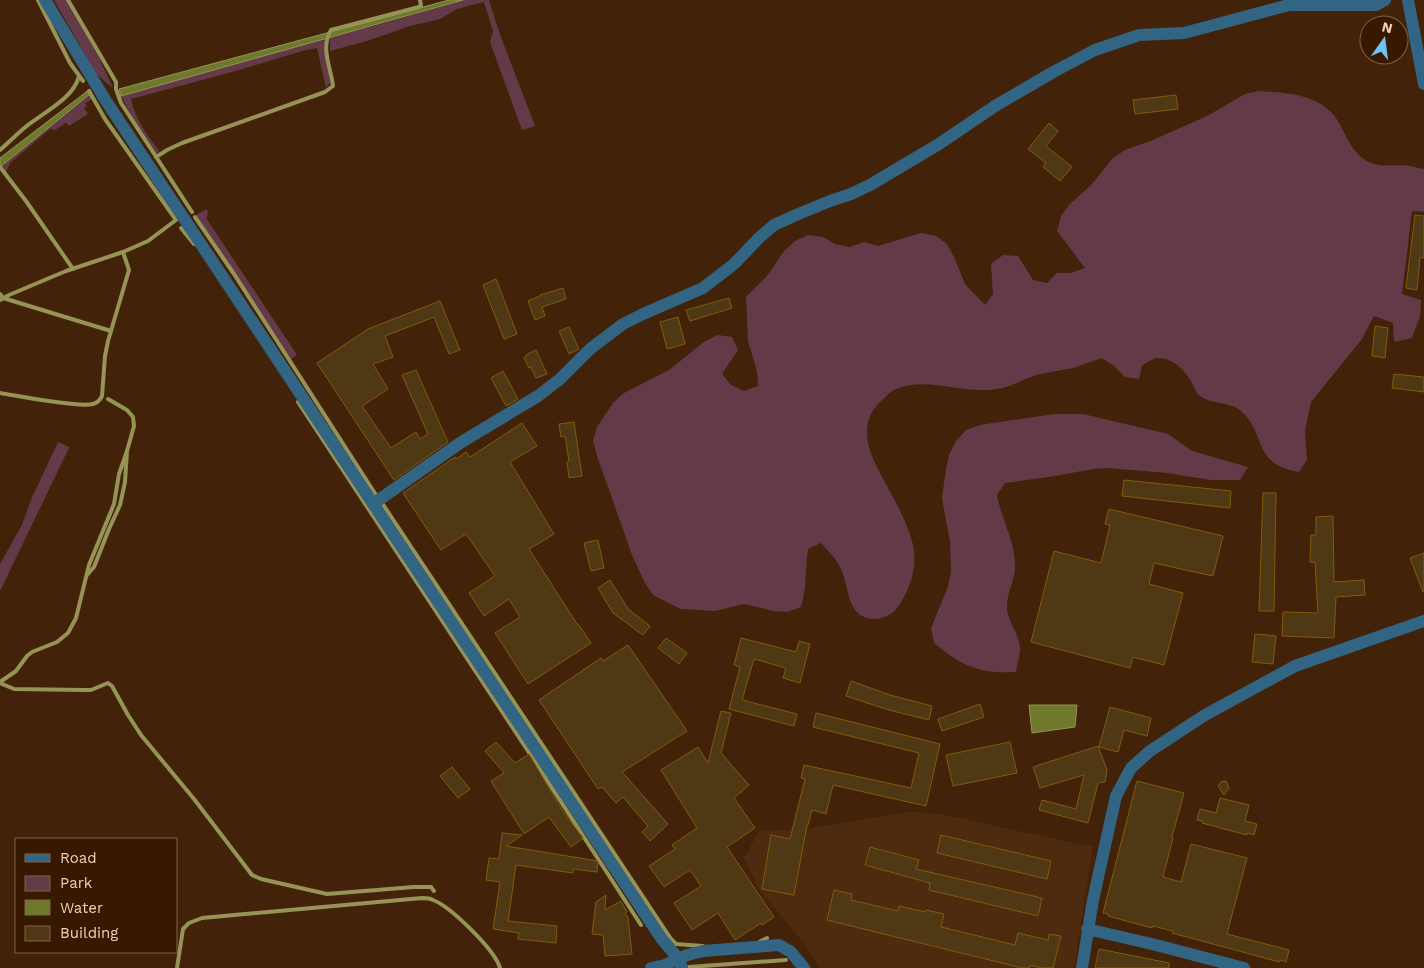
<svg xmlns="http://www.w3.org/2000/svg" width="1424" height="968" font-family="'Work Sans',sans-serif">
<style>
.built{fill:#4e2b0e}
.green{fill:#643a49}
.water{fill:#6e792c;stroke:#959356}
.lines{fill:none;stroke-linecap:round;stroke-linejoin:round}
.stream{stroke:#959356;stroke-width:4}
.building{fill:#4f3814;stroke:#835a0c}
.minor{stroke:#326583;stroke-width:12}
</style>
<rect width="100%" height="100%" fill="#422309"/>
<path class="built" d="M910 812 940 814 1093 847 1074 968H820L804 943 759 890 744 858 759 831 805 829Z"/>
<g class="green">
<path d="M54 0H66L97 54 113 88 96 74Z"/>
<path d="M463 0H489L499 32 535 126 522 130 490 42 493 31 484 2 457 9 440 19 410 26 367 41 330 51V37L385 23Z"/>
<path d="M325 38 326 64 331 80 330 83 326 88 317 48 302 51 232 72 131 99C135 119 147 135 159 151L156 154 137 126 121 96Z"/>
<path d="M1259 91C1288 93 1321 94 1338 121 1345 133 1350 148 1361 157 1373 167 1387 166 1401 165 1409 165 1417 168 1424 169V212L1412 211 1402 294 1421 300 1420 316 1412 338 1394 342 1393 323 1374 316 1362 339 1311 402 1305 431 1307 460 1299 472C1251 463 1268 437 1242 412 1232 401 1212 405 1200 396 1196 393 1194 387 1192 383 1185 370 1173 357 1156 358 1152 359 1146 363 1142 365L1139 379 1125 377 1114 366 1102 358C1092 361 1083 365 1073 368 1062 370 1051 372 1040 374 1025 378 1012 387 997 389 964 395 928 376 896 389 890 391 886 397 881 401 848 432 881 471 896 503 902 515 910 531 913 545 918 566 910 591 897 608 892 615 882 619 874 619 845 618 850 585 840 567 836 558 827 550 821 543L808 549C805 569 807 588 801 607L787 612 773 611 744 604 715 611 681 609 653 595 645 583 632 555 597 456 593 441 597 427 613 403 624 393 669 370 704 342 717 335 732 337 738 350 722 374 731 385 744 391 758 386 757 371 748 341 746 297 767 276 784 251 795 241 808 235 823 237 835 244 850 247 864 242 878 246 921 233 936 236 947 244 954 257 965 284 985 305 993 294 991 264 1003 255 1018 256 1033 280 1047 283 1057 273H1071L1085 268 1057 231 1061 216 1069 205 1092 184 1113 158 1125 150 1153 140 1207 116 1245 94Z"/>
<path d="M90 95 92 99 85 103 87 106 84 108 88 114 69 126 66 123 55 130 50 129 10 163 6 172 1 166Z"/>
<path d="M207 209 208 214 206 218 297 355 291 359 196 215Z"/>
<path d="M1054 414H1083L1168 434 1192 451 1248 467 1240 480H1211L1167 473 1108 468 1093 469 1049 477 1005 483 997 495C1001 518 1014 539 1015 563 1016 579 1006 594 1007 608 1008 623 1020 635 1020 649 1020 656 1017 665 1016 672 979 674 962 666 934 643L931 628 948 587 951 572 950 542 942 498 946 469 949 455 956 441 966 430 980 425Z"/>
<path d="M58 442 69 447 68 450 0 591V564L22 525 31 500Z"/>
</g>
<g class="water">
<path d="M449 0H463L121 96 119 89Z"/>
<path d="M90 89 92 94 89 95 0 167V158Z"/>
<path d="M1029 705H1077L1075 727 1032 733Z"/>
</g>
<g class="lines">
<g class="stream">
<path d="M38 0 70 63 83 81"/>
<path d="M68 0 116 82V89L121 103 192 212"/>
<path d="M0 150C8 143 15 136 23 129 40 114 74 99 79 76"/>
<path d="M156 157 167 150 182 143 325 92 333 86C331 68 320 48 331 30L419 7 421 6 420 0"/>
<path d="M0 167 26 201 73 269"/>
<path d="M195 217 234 274 376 495"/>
<path d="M181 228 194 244"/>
<path d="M0 294 3 298 111 331"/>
<path d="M0 300 9 295 66 271 123 252 148 241 176 220 105 119 89 91"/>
<path d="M0 393C19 396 77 408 93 404 97 403 100 400 102 396L105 356 108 341 129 270 123 252"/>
<path d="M298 402 528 751 641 925"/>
<path d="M382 503 671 939 676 944 703 946"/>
<path d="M87 575 94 567 109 529 120 505 125 482 127 451 134 426 133 417 127 410 108 399"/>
<path d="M0 682 16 671 27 656 32 652 57 642 68 633 76 618 89 565 114 504 119 474 127 451"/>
<path d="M0 683 14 689 84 690H91L108 683 112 686 128 715 141 735 194 799 252 875 261 879 327 894 414 887H431L434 891"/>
<path d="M759 942 767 938"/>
<path d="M689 967 786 960"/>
<path d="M177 968 183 929 189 923 202 918 422 898C425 898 430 898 433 900 451 907 495 950 500 968"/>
</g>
</g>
<g class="building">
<path d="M1176 95 1178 109 1135 114 1133 100Z"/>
<path d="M1049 123 1058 131 1046 146 1072 167 1060 181 1043 167 1046 163 1028 149Z"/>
<path d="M1415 215 1424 216V258L1420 257 1417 290 1406 288Z"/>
<path d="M496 279 517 334 504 339 483 285Z"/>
<path d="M563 288 566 299 542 307 545 316 535 320 528 301 540 296V295Z"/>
<path d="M729 298 732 308 690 321 686 310Z"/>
<path d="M440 301 460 350 449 354 434 317 385 336 393 357 373 364 388 389 362 406 391 448 416 432 420 439 428 434 402 375 416 370 448 442 394 480 317 363 368 329Z"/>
<path d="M678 317 685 344 667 349 660 322Z"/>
<path d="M1375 326 1388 328 1385 358 1372 356Z"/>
<path d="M569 327 579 349 569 354 559 331Z"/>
<path d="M536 350 547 374 536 378 531 367 529 368 524 358 526 357V355Z"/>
<path d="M503 371 518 399 506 406 491 378Z"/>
<path d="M1394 374 1424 377V392L1392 388Z"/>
<path d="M574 422 582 476 569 478 567 462 569 461 565 436 561 437 559 424Z"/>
<path d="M522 423 537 446 510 462 554 534 529 549 577 624H578L591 643 528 684 495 633 520 617 509 599 484 616 469 593 495 576 466 534 441 550 403 493 455 457 456 459 466 452 470 457Z"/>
<path d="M1124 480 1231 491 1230 508 1122 496Z"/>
<path d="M1263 493H1276L1274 611H1259Z"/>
<path d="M1109 509 1223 536 1213 576 1154 563 1149 584 1183 593 1164 665 1133 657 1130 668 1031 642 1054 551 1101 563 1110 525 1105 524Z"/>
<path d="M1333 516 1334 582 1364 580 1365 595 1336 597 1334 638 1282 636 1283 612 1318 613 1315 562H1310L1311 535H1316V517Z"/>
<path d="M598 540 604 568 591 571 584 543Z"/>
<path d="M1424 553V592H1423L1410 558Z"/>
<path d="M610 580 629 610 650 626 643 635 613 613 598 588Z"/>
<path d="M1255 634 1276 636 1273 664 1252 662Z"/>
<path d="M666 638 687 653 679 664 658 648Z"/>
<path d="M741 638 796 652 799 641 810 644 800 683 783 678 786 668 754 659 742 700 797 714 794 726 729 709 740 667 734 665Z"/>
<path d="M628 645 687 731 622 772 668 824 650 841 642 832 648 826 623 797 616 803 602 787 598 789 539 700 601 658 603 661Z"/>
<path d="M851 681 890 695 932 706 929 720 889 710 846 696Z"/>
<path d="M980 704 984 717 942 731 938 719Z"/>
<path d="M1110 707 1151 718 1147 736 1124 730 1118 752 1099 747Z"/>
<path d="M721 711 731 713 721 753 749 785 734 798 755 828 727 847 774 917 762 925 761 923 735 940 718 913 692 930 674 903 701 886 690 870 664 887 649 866 675 849 672 845 697 828 661 770 698 747 708 763Z"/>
<path d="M816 713 940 744 926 806 833 785 826 814 812 810 808 825H807L794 895 762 889 771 835 790 839 805 779 801 778 804 765 911 788 919 753 813 727Z"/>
<path d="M496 742 515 763 529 754 562 810 583 838 571 847 549 817 524 834 491 781 504 773 485 751Z"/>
<path d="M1010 742 1017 773 953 786 946 755Z"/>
<path d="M1098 746 1107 770 1105 782 1098 783 1088 823 1039 810 1042 800 1076 809 1084 775 1040 788 1033 767Z"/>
<path d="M452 767 470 789 458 798 440 776Z"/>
<path d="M1137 781 1184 793 1172 837 1173 838 1163 877 1181 882 1191 844 1247 858 1227 934 1289 950 1286 962 1280 960 1279 962 1235 950 1172 933 1173 931 1153 926 1152 928 1108 916V914L1103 913Z"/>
<path d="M1226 781 1229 788 1224 795 1218 786 1221 782Z"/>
<path d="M1220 798 1249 805 1245 821 1257 824 1254 835 1247 833V835L1202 823 1203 821 1197 820 1200 809 1216 813Z"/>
<path d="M502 833 522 835 506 846 598 861 597 872 573 869V873L516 865 508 921 557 926 556 943 518 939 519 933 493 929 500 882 486 880 489 858 499 859Z"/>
<path d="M941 835 1051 861 1047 879 937 853Z"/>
<path d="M870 847 919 860 916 869 1042 898 1038 916 929 890 930 883 865 865Z"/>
<path d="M834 890 852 894 851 900 898 911 899 906 925 912 926 910 944 914 941 927 1015 945 1018 933 1048 940 1049 934 1061 936 1053 968H1042L1030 965 1029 968H1022L827 920Z"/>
<path d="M606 895 605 910 621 901 627 912 625 913 628 918 632 954 605 956 603 935 592 934 596 902Z"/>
<path d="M1099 949 1169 963V968H1095Z"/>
</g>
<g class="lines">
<g class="minor">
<path d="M45 0 106 101 661 938 678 958 682 968"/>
<path d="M1408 0 1424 84"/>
<path d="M373 504 460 443 538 396 560 379 590 349 623 324 643 314 703 288 734 264 760 237 774 225 796 215 830 201 851 194 870 185 939 144 995 106 1055 71 1095 50 1139 35 1184 33 1289 5H1376L1385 0"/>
<path d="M1087 929 1156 945 1244 968"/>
<path d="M651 968 665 965 687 955 703 951 779 945 791 952 804 968"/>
<path d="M1082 968 1093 900 1116 796 1131 768 1150 751 1205 715 1295 666 1424 621"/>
</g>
</g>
<rect x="15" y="838" width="162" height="115" fill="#371900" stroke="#816249"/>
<rect x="25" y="854" width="25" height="8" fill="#326583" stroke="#816249"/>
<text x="60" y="863" font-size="15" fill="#f1cfb7">Road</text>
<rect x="25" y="876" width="25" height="15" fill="#643a49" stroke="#816249"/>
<text x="60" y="888" font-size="15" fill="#f1cfb7">Park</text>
<rect x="25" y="900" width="25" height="15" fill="#6e792c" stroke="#816249"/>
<text x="60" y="913" font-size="15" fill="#f1cfb7">Water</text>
<rect x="25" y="926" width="25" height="15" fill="#4f3814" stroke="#816249"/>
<text x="60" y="938" font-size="15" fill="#f1cfb7">Building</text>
<g transform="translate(1384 40) rotate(14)"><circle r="24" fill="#371900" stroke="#816249"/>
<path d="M0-4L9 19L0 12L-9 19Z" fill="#6fc2f4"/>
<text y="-8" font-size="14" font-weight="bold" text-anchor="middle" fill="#f1cfb7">N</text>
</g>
</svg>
